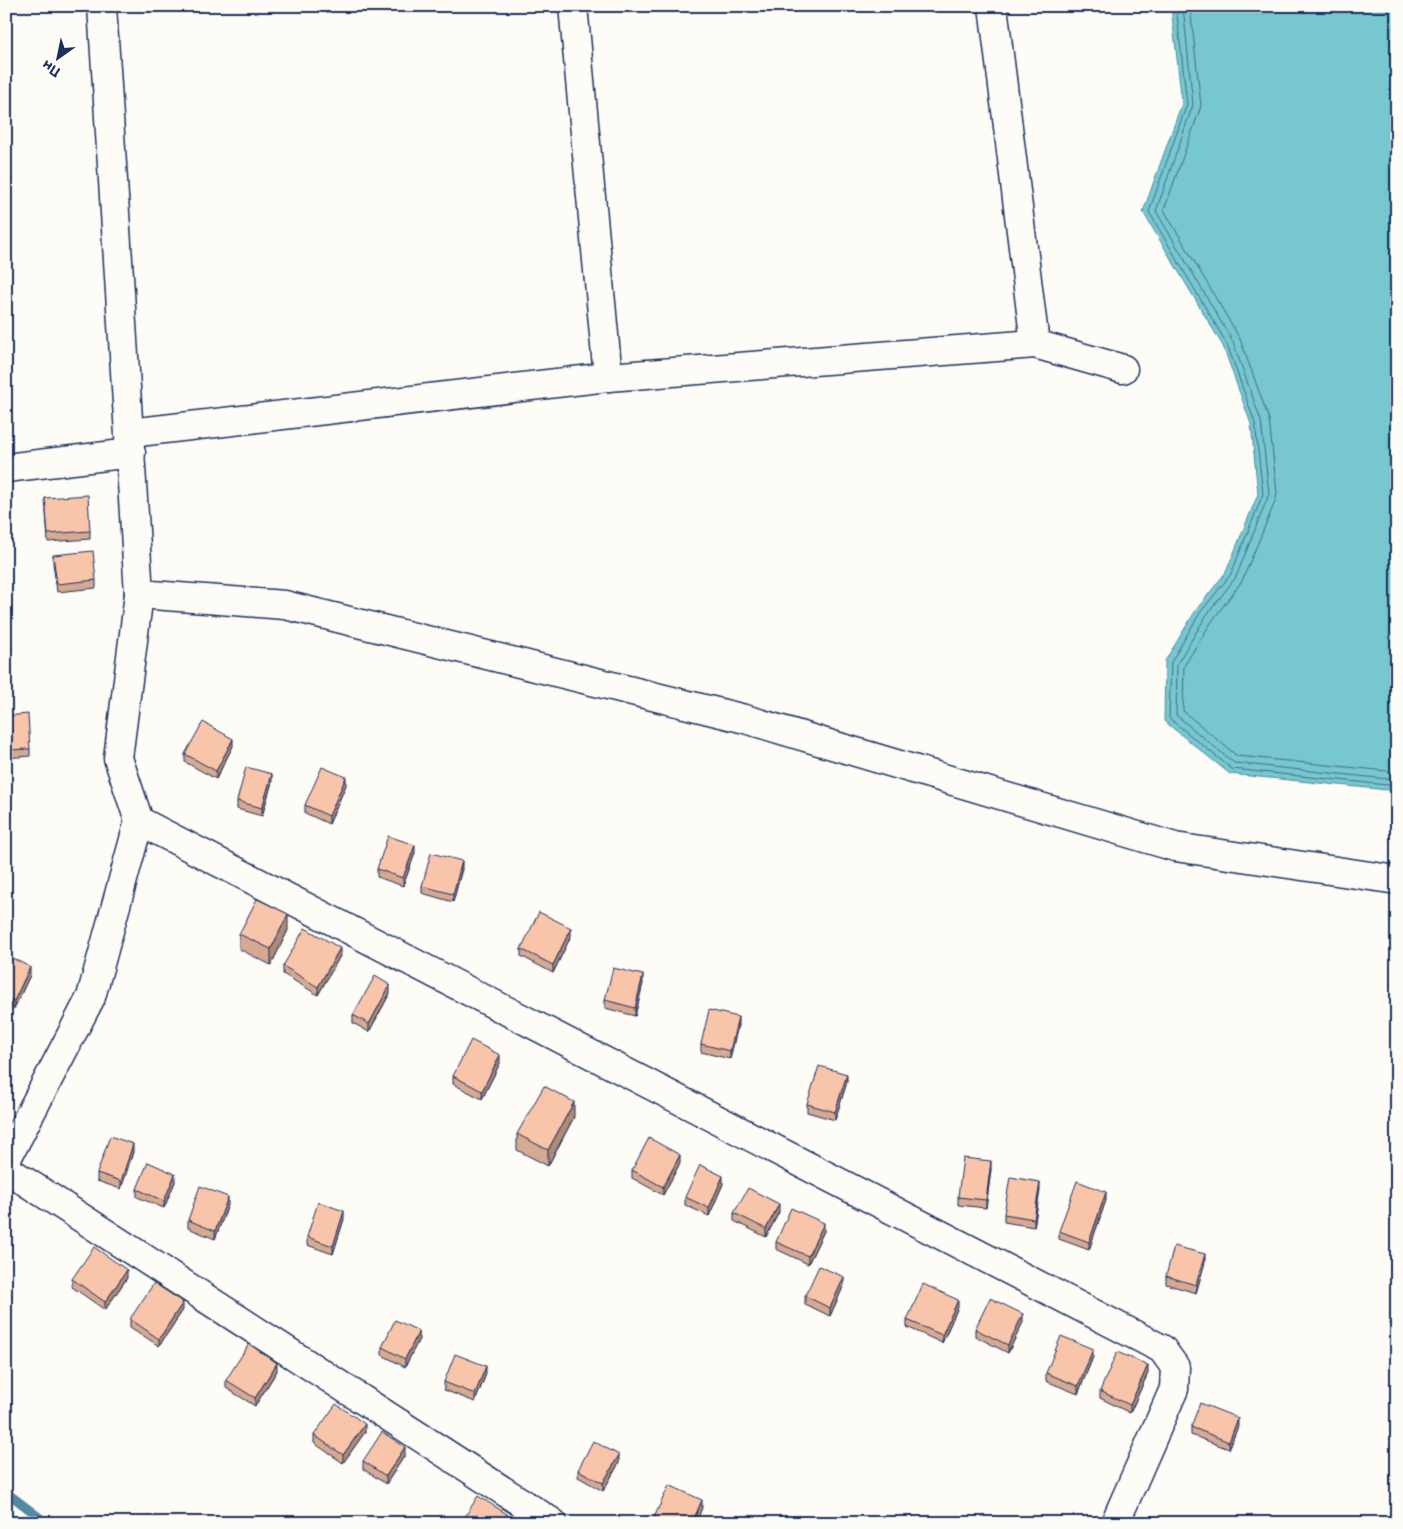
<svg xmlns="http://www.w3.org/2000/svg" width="1403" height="1529" font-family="'Shantell Sans',sans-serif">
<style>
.water{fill:#76c7cf;stroke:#528aa2}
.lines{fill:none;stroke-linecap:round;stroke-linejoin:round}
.shore{stroke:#3f6c8b;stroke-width:1}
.stream{stroke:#528aa2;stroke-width:9}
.minor-casing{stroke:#1b2f5e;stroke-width:31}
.minor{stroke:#fdfcf7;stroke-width:28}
.wall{fill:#d6a992;stroke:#1b2f5e}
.shaded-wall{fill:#ae8a77;stroke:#1b2f5e}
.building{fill:#f9c5aa;stroke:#1b2f5e}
</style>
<rect width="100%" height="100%" fill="#fdfcf7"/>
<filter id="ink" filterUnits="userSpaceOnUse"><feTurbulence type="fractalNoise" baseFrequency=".02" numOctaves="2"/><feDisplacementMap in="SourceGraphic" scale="10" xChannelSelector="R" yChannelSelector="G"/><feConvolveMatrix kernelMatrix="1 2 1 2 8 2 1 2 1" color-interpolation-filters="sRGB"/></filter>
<g filter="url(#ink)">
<path class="water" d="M1171 6H1397V791L1230 774 1164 721 1165 661 1196 610 1226 572 1258 494 1251 424 1223 346 1143 212 1182 103Z"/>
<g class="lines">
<g class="shore">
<path d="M1176 6 1187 104 1149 212 1227 344 1255 423 1263 494 1231 574 1200 613 1171 662 1169 718 1232 769 1397 786"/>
<path d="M1183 6 1193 105 1156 211 1233 342 1261 421 1269 494 1236 577 1206 616 1177 664 1176 715 1234 763 1397 780"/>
<path d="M1190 6 1201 106 1164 210 1240 339 1269 419 1277 493 1275 502 1242 581 1212 621 1184 666 1183 711 1237 756 1397 772"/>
</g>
<path class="stream" d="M6 1492 47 1523"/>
<g class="minor-casing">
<g id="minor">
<path d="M573 6 608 377"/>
<path d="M993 6 1035 344"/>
<path d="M130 433 608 377 1035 344 1123 369"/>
<path d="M6 468 131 453"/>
<path d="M139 594 285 605 745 719 1175 847 1397 880"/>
<path d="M139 821 1162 1349 1175 1367 1174 1389 1115 1523"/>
<path d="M6 1160 91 997 139 821 118 758 139 594 102 6"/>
<path d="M6 1169 553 1523"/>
</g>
</g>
<use href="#minor" class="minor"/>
</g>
<g class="wall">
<path d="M45 498 90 531V539L48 542Z"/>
<path d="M53 555 96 580V588L57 592 53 563Z"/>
<path d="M6 716 30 749V756L6 758Z"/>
<path d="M233 746 216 779 185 762V754Z"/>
<path d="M272 782 262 816 237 809V801Z"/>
<path d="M346 785 329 824 305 813V805Z"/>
<path d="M415 853 403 886 377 877V869Z"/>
<path d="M462 869 453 902 422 893V886Z"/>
<path d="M288 930 271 965 239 949V934Z"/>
<path d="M571 936 553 973 521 956V949Z"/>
<path d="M6 955 30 975 14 1009 6 1005Z"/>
<path d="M340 956 318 995 283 974V966Z"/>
<path d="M643 983 635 1016 605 1008V1000Z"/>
<path d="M390 993 369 1032 353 1023V1015Z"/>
<path d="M738 1025 730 1059 701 1052V1044Z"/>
<path d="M500 1063 482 1099 453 1084V1076Z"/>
<path d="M847 1082 835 1120 807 1112V1104Z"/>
<path d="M574 1117 548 1166 517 1150V1134Z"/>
<path d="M133 1152 121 1189 97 1181V1173Z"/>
<path d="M680 1163 663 1195 632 1178V1170Z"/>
<path d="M991 1169 986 1208 958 1205V1197Z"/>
<path d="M175 1182 164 1208 137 1197V1189Z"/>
<path d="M723 1184 709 1216 685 1205V1197Z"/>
<path d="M1040 1190 1034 1227 1004 1222V1214Z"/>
<path d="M1106 1200 1089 1250 1059 1239V1231Z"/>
<path d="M228 1205 215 1239 188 1228V1220Z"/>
<path d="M779 1212 766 1237 734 1221V1213Z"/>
<path d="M344 1219 333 1254 307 1245V1237Z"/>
<path d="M824 1231 808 1264 776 1249V1242Z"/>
<path d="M1205 1262 1196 1293 1166 1284V1276Z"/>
<path d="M127 1278 105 1310 72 1287V1279Z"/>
<path d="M844 1285 830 1316 805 1304V1296Z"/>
<path d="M958 1307 942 1343 907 1327V1320Z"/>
<path d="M183 1310 159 1346 130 1327V1319Z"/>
<path d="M1023 1322 1008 1353 975 1336V1329Z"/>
<path d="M419 1339 405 1367 382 1355V1347Z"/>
<path d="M1093 1357 1078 1394 1046 1381V1373Z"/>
<path d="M277 1371 255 1406 226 1388V1380Z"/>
<path d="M1148 1373 1130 1413 1100 1398V1391Z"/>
<path d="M486 1374 475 1402 444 1390V1382Z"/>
<path d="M1238 1426 1229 1449 1191 1435V1427Z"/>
<path d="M365 1432 343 1463 314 1443V1435Z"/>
<path d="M405 1455 386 1484 363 1469V1461Z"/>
<path d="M619 1463 603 1491 578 1477V1470Z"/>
</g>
<g class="shaded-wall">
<path d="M233 739V746L216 779V771Z"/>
<path d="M272 774V782L262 816V808Z"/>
<path d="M346 777V785L329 824V816Z"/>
<path d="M415 845V853L403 886V878Z"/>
<path d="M462 861V869L453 902V894Z"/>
<path d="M288 914V930L271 965V949Z"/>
<path d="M571 928V936L553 973V965Z"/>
<path d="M340 948V956L318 995V987Z"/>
<path d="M30 967V975L14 1009V1001Z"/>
<path d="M643 975V983L635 1016V1008Z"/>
<path d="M390 985V993L369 1032V1024Z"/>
<path d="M738 1017V1025L730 1059V1051Z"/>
<path d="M500 1055V1063L482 1099V1091Z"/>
<path d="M847 1074V1082L835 1120V1112Z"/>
<path d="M574 1102V1117L548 1166V1150Z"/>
<path d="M133 1144V1152L121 1189V1181Z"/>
<path d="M680 1155V1163L663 1195V1187Z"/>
<path d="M991 1161V1169L986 1208V1200Z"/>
<path d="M175 1174V1182L164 1208V1201Z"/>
<path d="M723 1176V1184L709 1216V1208Z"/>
<path d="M1040 1182V1190L1034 1227V1219Z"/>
<path d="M1106 1192V1200L1089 1250V1242Z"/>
<path d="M228 1197V1205L215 1239V1231Z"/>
<path d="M779 1204V1212L766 1237V1229Z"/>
<path d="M344 1211V1219L333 1254V1246Z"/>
<path d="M824 1223V1231L808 1264V1256Z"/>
<path d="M1205 1254V1262L1196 1293V1285Z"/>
<path d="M127 1270V1278L105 1310V1302Z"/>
<path d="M844 1277V1285L830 1316V1308Z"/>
<path d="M958 1300V1307L942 1343V1335Z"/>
<path d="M183 1302V1310L159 1346V1339Z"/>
<path d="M1023 1314V1322L1008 1353V1345Z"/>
<path d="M419 1331V1339L405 1367V1359Z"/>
<path d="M1093 1349V1357L1078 1394V1386Z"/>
<path d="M277 1363V1371L255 1406V1398Z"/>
<path d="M1148 1365V1373L1130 1413V1405Z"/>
<path d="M486 1366V1374L475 1402V1394Z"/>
<path d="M1238 1418V1426L1229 1449V1442Z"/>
<path d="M365 1424V1432L343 1463V1455Z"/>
<path d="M405 1447V1455L386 1484V1476Z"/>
<path d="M619 1455V1463L603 1491V1483Z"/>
<path d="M702 1500V1508L696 1523H692Z"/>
<path d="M507 1514V1523H502Z"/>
</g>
<g class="building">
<path d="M88 495 90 531 48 534 45 498Z"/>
<path d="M93 551 96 580 57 584 53 555Z"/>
<path d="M28 714 30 749 6 750V716Z"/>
<path d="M203 722 233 739 216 771 185 754Z"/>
<path d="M246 767 272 774 262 808 237 801Z"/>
<path d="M322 767 346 777 329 816 305 805Z"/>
<path d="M388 836 415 845 403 878 377 869Z"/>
<path d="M431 853 462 861 453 894 422 886Z"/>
<path d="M257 899 288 914 271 949 239 934Z"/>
<path d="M539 912 571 928 553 965 521 949Z"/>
<path d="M305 928 340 948 318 987 283 966Z"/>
<path d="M6 955 30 967 14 1001 6 997Z"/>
<path d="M613 968 643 975 635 1008 605 1000Z"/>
<path d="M375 976 390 985 369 1024 353 1015Z"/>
<path d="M709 1010 738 1017 730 1051 701 1044Z"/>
<path d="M471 1040 500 1055 482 1091 453 1076Z"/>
<path d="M819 1066 847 1074 835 1112 807 1104Z"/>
<path d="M544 1086 574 1102 548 1150 517 1134Z"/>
<path d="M110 1136 133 1144 121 1181 97 1173Z"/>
<path d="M649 1138 680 1155 663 1187 632 1170Z"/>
<path d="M963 1158 991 1161 986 1200 958 1197Z"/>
<path d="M148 1162 175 1174 164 1201 137 1189Z"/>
<path d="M700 1165 723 1176 709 1208 685 1197Z"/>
<path d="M1010 1177 1040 1182 1034 1219 1004 1214Z"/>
<path d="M1077 1181 1106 1192 1089 1242 1059 1231Z"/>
<path d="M200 1186 228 1197 215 1231 188 1220Z"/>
<path d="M748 1188 779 1204 766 1229 734 1213Z"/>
<path d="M318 1202 344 1211 333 1246 307 1237Z"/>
<path d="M791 1208 824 1223 808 1256 776 1242Z"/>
<path d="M1174 1246 1205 1254 1196 1285 1166 1276Z"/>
<path d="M94 1247 127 1270 105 1302 72 1279Z"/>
<path d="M819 1266 844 1277 830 1308 805 1296Z"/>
<path d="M154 1283 183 1302 159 1339 130 1319Z"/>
<path d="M923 1284 958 1300 942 1335 907 1320Z"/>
<path d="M990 1298 1023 1314 1008 1345 975 1329Z"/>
<path d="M395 1320 419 1331 405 1359 382 1347Z"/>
<path d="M1061 1336 1093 1349 1078 1386 1046 1373Z"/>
<path d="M249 1344 277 1363 255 1398 226 1380Z"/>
<path d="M1117 1352 1148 1365 1130 1405 1100 1391Z"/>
<path d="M455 1354 486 1366 475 1394 444 1382Z"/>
<path d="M1200 1403 1238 1418 1229 1442 1191 1427Z"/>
<path d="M336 1404 365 1424 343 1455 314 1435Z"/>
<path d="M382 1432 405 1447 386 1476 363 1461Z"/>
<path d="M593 1441 619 1455 603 1483 578 1470Z"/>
<path d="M669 1485 702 1500 692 1523H655L652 1522Z"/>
<path d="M478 1496 507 1514 502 1523H461Z"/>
<path d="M764 1520 769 1523H762Z"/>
</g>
</g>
<rect width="1403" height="1529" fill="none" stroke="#fdfcf7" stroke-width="25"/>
<rect x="12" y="12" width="1378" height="1504" fill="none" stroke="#1b2f5e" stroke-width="2" filter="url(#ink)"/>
<g transform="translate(58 58) rotate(213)" stroke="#fdfcf7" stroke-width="4" paint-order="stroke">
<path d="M0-4L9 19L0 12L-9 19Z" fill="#1b2f5e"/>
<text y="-8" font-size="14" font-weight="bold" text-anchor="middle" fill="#1b2f5e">Пн</text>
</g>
</svg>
